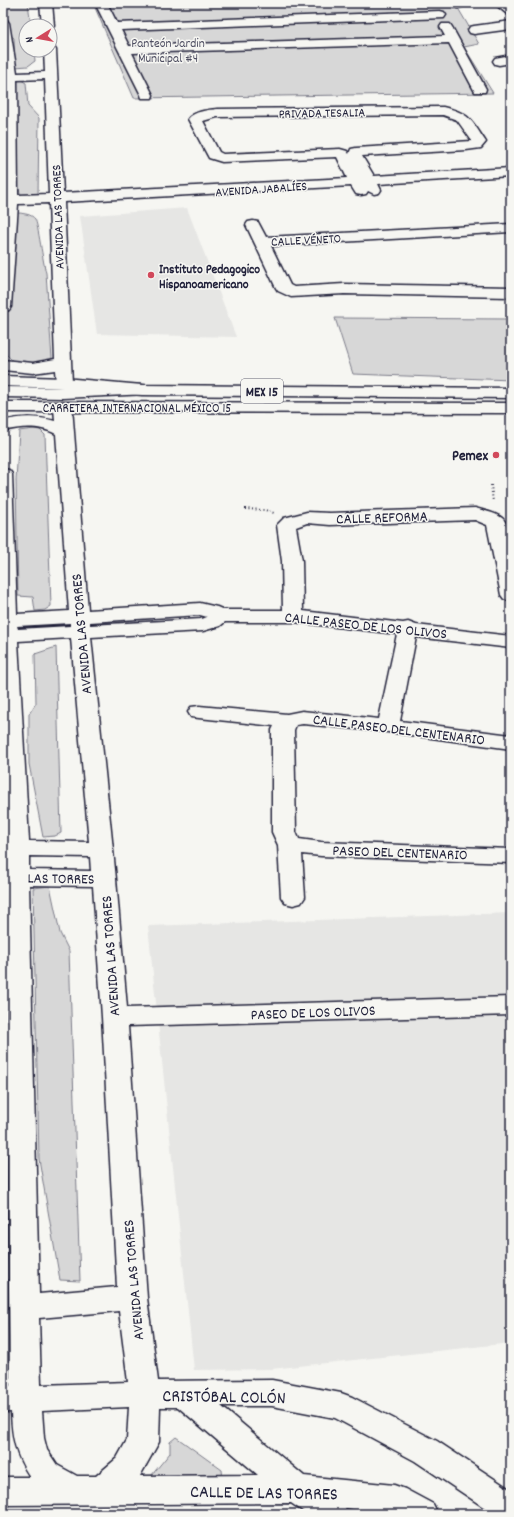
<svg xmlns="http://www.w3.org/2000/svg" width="514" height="1517" font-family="Dekko,sans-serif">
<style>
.built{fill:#e6e6e4}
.green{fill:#d7d7d7;stroke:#7c7c89}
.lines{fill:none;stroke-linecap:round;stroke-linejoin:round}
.minor-casing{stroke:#22223b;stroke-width:3}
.major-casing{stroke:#22223b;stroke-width:3}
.highway-casing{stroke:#22223b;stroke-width:3}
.path{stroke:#22223b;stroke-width:2;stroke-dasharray:1 2.5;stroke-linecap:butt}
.minor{fill:#f6f6f2;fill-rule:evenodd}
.major{fill:#f6f6f2;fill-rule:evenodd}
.highway{fill:#f6f6f2;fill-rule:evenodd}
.poi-dot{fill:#d1495b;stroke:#f6f6f2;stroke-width:1.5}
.labels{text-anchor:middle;stroke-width:3;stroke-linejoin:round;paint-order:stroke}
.far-park-label{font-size:13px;fill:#4f4f62;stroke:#f6f6f2}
.far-street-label{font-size:13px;fill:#22223b;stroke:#f6f6f2}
.far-poi-label{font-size:13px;font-weight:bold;fill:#22223b;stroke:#f6f6f2;text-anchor:start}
.shield{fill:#f6f6f2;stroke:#626272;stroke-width:1}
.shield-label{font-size:14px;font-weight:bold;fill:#22223b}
.poi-label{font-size:15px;font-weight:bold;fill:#22223b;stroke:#f6f6f2;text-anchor:end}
.street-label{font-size:15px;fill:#22223b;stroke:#f6f6f2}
.near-street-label{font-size:18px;fill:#22223b;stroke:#f6f6f2}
</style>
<rect width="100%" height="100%" fill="#f6f6f2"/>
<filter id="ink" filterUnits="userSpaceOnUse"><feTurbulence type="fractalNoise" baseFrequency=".025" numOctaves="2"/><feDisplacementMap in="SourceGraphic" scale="8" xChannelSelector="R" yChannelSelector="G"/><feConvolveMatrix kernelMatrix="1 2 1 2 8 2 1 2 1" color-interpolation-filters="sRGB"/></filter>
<g filter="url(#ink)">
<g class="built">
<path d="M187 208 236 337 97 334 80 216Z"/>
<path d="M511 913V1343L271 1369 194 1370 148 926Z"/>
</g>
<g class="green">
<path d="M7 3H28L31 26H26V50H34L35 61 28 66 15 67 14 38 5 31Z"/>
<path d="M93 3H455L479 44 464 47 493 93 134 98Z"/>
<path d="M12 80H21L26 83 28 106 39 118 38 196 21 197 17 180Z"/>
<path d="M20 213C25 214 31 214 35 219 38 224 43 263 46 273L52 359 31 363H23L13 361 3 351V300L8 215Z"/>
<path d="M335 318 511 319V380L353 374Z"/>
<path d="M34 429 40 430 45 435 51 606 45 610 35 611 33 597 18 596 16 480 19 431Z"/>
<path d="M56 647 61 833 55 836 43 837 29 764V714L36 703 35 654Z"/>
<path d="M50 886 60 933 69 951 80 1281 60 1280 39 1159 33 888Z"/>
<path d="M176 1437 222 1470 223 1480 151 1476 170 1453V1442Z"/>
</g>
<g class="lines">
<g class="minor-casing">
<g id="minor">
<path d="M40 3H52L54 26 52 29H50V26H42Z"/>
<path d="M95 3H107L117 23 440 11 444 12 446 15 444 18 121 30 129 46 445 36 440 27 442 24H450L452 27 486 89 485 92H475L449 43 132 53 153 95 152 98H142L141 95Z"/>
<path d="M452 3H471L469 5 457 8 453 6Z"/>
<path d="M494 3H508L511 5V15L507 14Z"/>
<path d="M3 19 7 20 9 23 17 73 45 72 44 50H50V46L54 47 56 50 63 193 347 178 337 157 222 162 209 158 188 119C194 111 208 110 217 109L443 107C470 113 471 120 486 142L481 148 466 150 362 156 374 176 511 168V176L378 184 381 190 379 193 374 194 368 191 366 194 361 195 356 194 351 186 64 202 72 383 70 387 64 388 58 387 56 383 55 370 33 373 3 370V360L33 363 55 359 49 203 18 204 11 307 9 310 3 312 5 77 3 65ZM45 79 49 194 18 195 17 80ZM443 115 457 120 472 141 356 148 351 149 349 154 347 151 340 149 223 154 219 152 203 121 217 117Z"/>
<path d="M511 21V29L474 34 470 33 468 30 470 27 474 26Z"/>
<path d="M511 55V63L499 65 495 64 493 61 495 58Z"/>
<path d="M253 221 258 222 266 237 511 224V232L271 246 290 285 294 287 344 284 511 287V297L344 294 291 297 278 291 276 288 246 225 248 222Z"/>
<path d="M63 402 69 403 72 407 88 610 200 603 217 607 224 610H283L282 561 277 525 284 518 307 512 330 513 475 508C484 511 494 512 502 518 514 527 511 585 511 601L504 599 501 595 487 525 475 520 330 525 307 523 296 527 302 561 303 611 403 623 408 622 416 625 511 636V648L416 637 400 721 511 735V749L388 732 303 724 296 725 294 730 296 832 299 839 321 842 511 849V863L321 856 302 854 305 897 301 903 293 905 285 903 281 897 278 845 272 832V730L274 726 199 718 191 717 188 712 191 707 199 706 287 714 302 711 379 719 397 634 293 622H225L220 626 203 631 91 637 116 879 127 1008 511 997V1015L128 1026 147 1298 158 1381 272 1380 341 1393 352 1397 437 1441 511 1490V1514H494L415 1461 335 1418 272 1406H221L304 1476 394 1485 405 1489 433 1504 438 1514H392L345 1508 348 1514H307L291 1503 3 1505V1477H30C15 1454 12 1438 11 1412H3V1386H10L5 885H3V869H6V855H3V841H6L3 767V469L9 470 12 474 17 614 69 611 56 434C38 425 22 427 3 431V421C21 416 37 416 55 421L54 407 57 403ZM200 615 207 617 202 619 90 625V622ZM70 623V626L18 629 17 626ZM71 638 89 842 29 841 18 641ZM29 856 90 857 91 871 29 870ZM29 885 93 886 102 1017 117 1287 39 1294ZM119 1311 128 1382 41 1385 39 1318ZM129 1407 127 1440 117 1458 96 1476H77L57 1465 47 1450 44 1438 42 1411ZM160 1407H178L258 1475 140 1476 159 1442Z"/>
</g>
</g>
<g class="major-casing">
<g id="major">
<path d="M3 376 64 378 142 385 511 388V398L142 395 64 388 3 386Z"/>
<path d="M3 402 511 403V413L3 412Z"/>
</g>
</g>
<g class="highway-casing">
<path id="highway" d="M142 385 148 386 150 390 148 394 63 398 3 397V387L63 388Z"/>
</g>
<g class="path">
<path d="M491 485 493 502"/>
<path d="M245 509 265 510 274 513"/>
</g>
<use href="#minor" class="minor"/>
<use href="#major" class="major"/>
<use href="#highway" class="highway"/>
</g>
</g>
<g class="poi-dot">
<circle cx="151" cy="275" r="4"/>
<circle cx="496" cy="455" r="4"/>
</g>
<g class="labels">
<g class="far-park-label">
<text x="168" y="47">Panteón Jardin<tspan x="168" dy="15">Municipal #4</tspan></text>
</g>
<g class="far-street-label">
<text transform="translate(322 112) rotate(-1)" y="5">PRIVADA TESALIA</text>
<text transform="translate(261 188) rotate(-4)" y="5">AVENIDA JABALÍES</text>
<text transform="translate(57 217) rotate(-92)" y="5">AVENIDA LAS TORRES</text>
<text transform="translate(306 239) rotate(-3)" y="5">CALLE VÉNETO</text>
<text x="137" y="412">CARRETERA INTERNACIONAL MÉXICO 15</text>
</g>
<g class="far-poi-label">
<text x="159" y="273">Instituto Pedagogico<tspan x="159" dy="15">Hispanoamericano</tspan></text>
</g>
<rect class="shield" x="241" y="379" width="42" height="24" rx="3"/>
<g class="shield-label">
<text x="262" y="396">MEX 15</text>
</g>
<g class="poi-label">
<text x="488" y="460">Pemex</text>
</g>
<g class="street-label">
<text transform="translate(382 517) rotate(-2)" y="5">CALLE REFORMA</text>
<text transform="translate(366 625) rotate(6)" y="5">CALLE PASEO DE LOS OLIVOS</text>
<text transform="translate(81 634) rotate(-95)" y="5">AVENIDA LAS TORRES</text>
<text transform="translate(399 729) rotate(7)" y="5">CALLE PASEO DEL CENTENARIO</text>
<text transform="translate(400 852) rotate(2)" y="5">PASEO DEL CENTENARIO</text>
<text transform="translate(61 878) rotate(1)" y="5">LAS TORRES</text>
<text transform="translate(110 956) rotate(-94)" y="5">AVENIDA LAS TORRES</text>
<text transform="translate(313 1012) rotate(-2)" y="5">PASEO DE LOS OLIVOS</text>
<text transform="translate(133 1280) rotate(-95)" y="5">AVENIDA LAS TORRES</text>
</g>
<g class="near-street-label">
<text transform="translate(224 1396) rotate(1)" y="6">CRISTÓBAL COLÓN</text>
<text transform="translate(264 1492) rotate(1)" y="6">CALLE DE LAS TORRES</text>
</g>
</g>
<rect width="514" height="1517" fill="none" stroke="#f6f6f2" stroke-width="16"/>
<rect x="8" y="8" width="498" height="1501" fill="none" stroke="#22223b" stroke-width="1.5" filter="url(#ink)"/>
<g transform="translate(38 38) rotate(259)"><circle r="19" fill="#f6f6f2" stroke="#a1a1a9"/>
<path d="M0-3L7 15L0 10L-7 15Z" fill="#d1495b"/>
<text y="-6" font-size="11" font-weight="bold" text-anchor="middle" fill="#22223b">N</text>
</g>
</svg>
